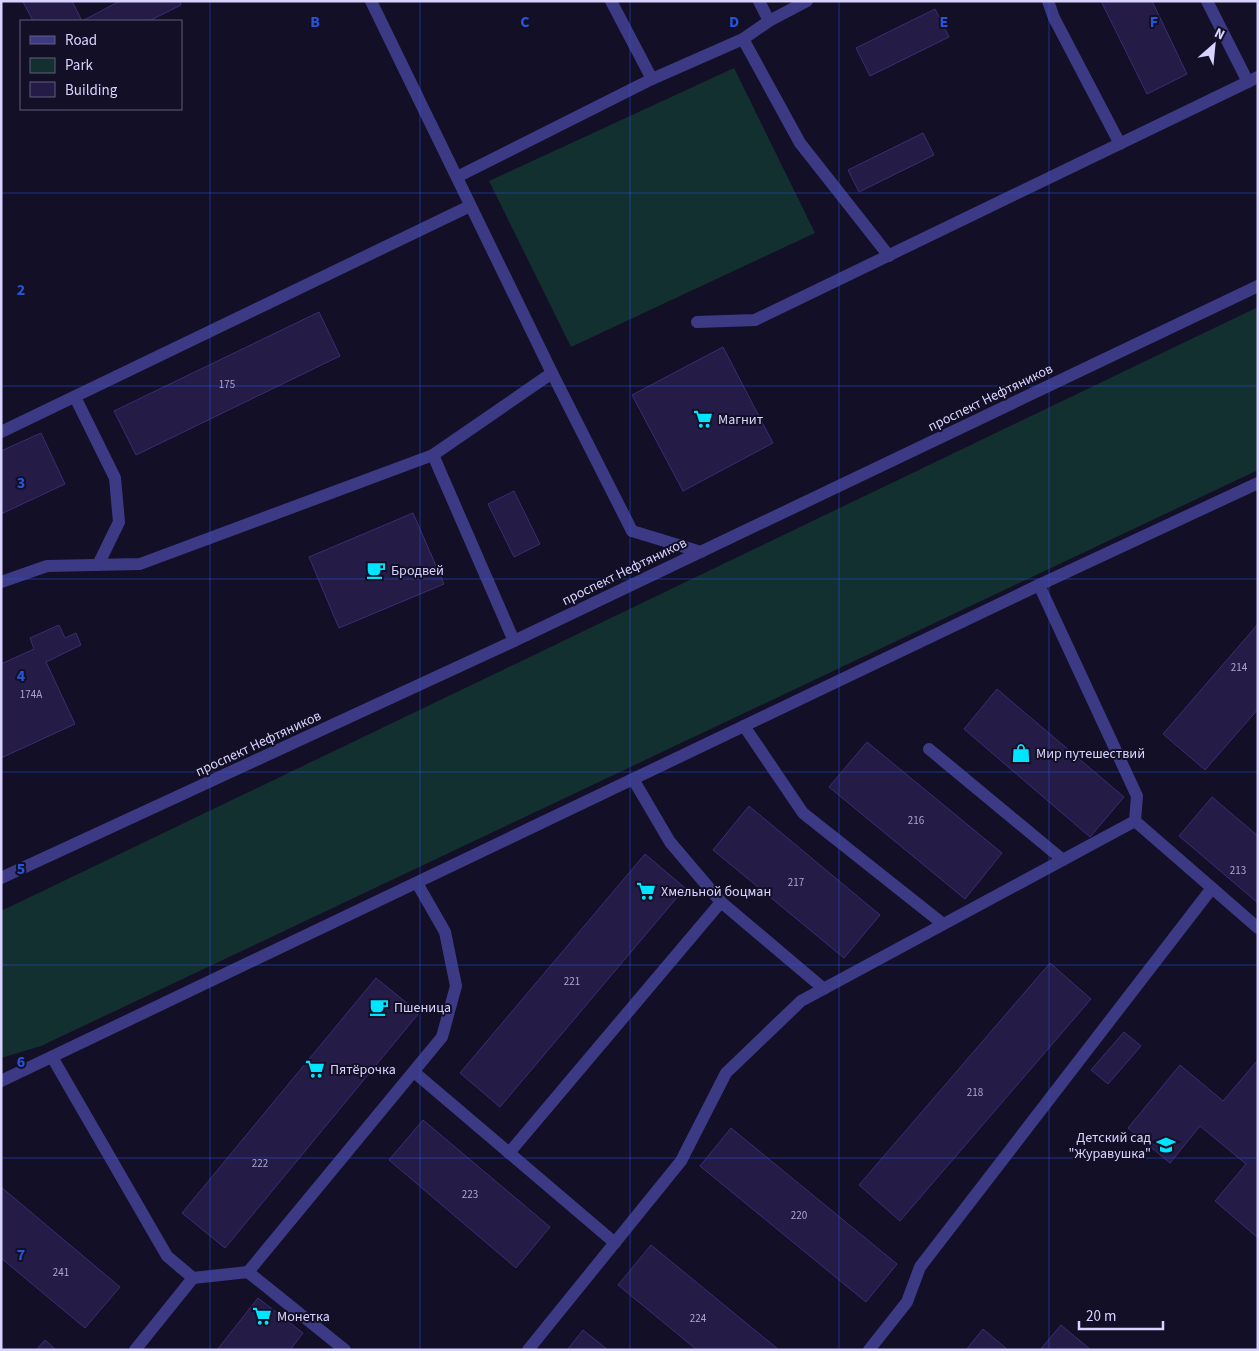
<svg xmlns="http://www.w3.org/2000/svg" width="1259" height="1351" font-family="'Source Sans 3',sans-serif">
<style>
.green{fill:#12302f}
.building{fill:#241b47;stroke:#3b2d73}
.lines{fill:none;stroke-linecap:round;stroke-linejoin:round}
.service{stroke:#3d3a85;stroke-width:12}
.minor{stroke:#3d3a85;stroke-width:12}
.grid{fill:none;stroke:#2655da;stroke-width:1;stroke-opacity:0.55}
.labels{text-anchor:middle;stroke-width:4;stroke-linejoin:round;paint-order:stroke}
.number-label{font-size:11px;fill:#aca6d1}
.street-label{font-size:14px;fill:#d9d4ff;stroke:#130f26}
.poi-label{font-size:14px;fill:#d9d4ff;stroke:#130f26;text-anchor:start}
.grid-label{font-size:16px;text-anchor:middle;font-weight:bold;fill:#2655da;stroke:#130f26;stroke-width:4;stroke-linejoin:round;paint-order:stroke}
</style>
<rect width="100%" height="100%" fill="#130f26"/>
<g class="green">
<path d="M734 68 815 233 571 347 489 181Z"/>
<path d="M1258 307V470L41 1046 1 1058V911Z"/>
</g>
<g class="building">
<path d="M25 1H72L82 21 120 1H180L181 5 149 21H33L23 2Z"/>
<path d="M1101 1H1152L1187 74 1147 94Z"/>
<path d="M935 9 949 37 870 76 856 48Z"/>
<path d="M923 133 934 155 859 192 848 170Z"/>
<path d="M319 312 340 356 136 455 114 411Z"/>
<path d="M723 347 773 443 683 491 632 395Z"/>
<path d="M41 433 65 484 1 514V451Z"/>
<path d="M514 491 540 544 514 557 488 504Z"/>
<path d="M413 513 444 584 339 628 309 557Z"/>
<path d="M1258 624V709L1205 770 1163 734Z"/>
<path d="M59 625 65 638 76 633 81 645 46 662 75 724 1 758V664L34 649 30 638Z"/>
<path d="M997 689 1124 797 1090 837 964 729Z"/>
<path d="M867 742 1002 853 965 899 829 787Z"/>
<path d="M1212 797 1258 836V903L1179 836Z"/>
<path d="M749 806 880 915 844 958 713 850Z"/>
<path d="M645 854 685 888 500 1107 460 1073Z"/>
<path d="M1050 963 1091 999 900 1221 859 1185Z"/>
<path d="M376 978 419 1013 225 1248 182 1213Z"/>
<path d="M1124 1032 1141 1046 1108 1084 1091 1070Z"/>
<path d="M1257 1061 1258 1062V1238L1215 1201 1246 1164 1200 1126 1170 1163 1128 1128 1180 1065 1223 1101Z"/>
<path d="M423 1120 550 1227 516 1268 389 1160Z"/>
<path d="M731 1128 897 1264 866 1302 700 1166Z"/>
<path d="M1 1187 120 1287 85 1328 1 1258Z"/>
<path d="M651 1245 779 1350H697L618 1285Z"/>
<path d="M258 1298 303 1333 290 1350H217Z"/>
<path d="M1061 1325 1091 1350H1040Z"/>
<path d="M983 1329 1008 1350H966Z"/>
<path d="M583 1330 608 1350H567Z"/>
<path d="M45 1340 56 1350H36Z"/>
</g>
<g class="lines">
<g class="service">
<path d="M611 1 652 79"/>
<path d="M759 1 769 21"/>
<path d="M1048 1 1054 18 1120 144"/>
<path d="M1207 1 1248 82"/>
<path d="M743 39 800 143 889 256"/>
<path d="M457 177 652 79 743 39 769 21 807 1"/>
<path d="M697 322 755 320 1258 77"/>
<path d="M75 397 115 478 119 522 98 565"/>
<path d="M1 432 470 206"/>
<path d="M1 582 47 566 140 564 433 455"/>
<path d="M744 726 803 813 943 924"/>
<path d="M929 749 1063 860"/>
<path d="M633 779 670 842 721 902"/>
<path d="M1135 821 1258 928"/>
<path d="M414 1072 615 1243"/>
<path d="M509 1153 721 902 824 989"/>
<path d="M248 1272 442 1037 456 986 445 932 417 883"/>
<path d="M193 1278 248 1272 345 1350"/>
<path d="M528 1350 681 1161 726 1073 801 1001 1135 821 1137 796 1039 585"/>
<path d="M869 1350 907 1302 920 1267 1212 888"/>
</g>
<g class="minor">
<path d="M371 1 552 373 433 455 514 641"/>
<path d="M552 373 632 531 701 552"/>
<path d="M1 878 514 641 1258 286"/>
<path d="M52 1057 167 1256 193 1278 135 1350"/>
<path d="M1 1081 1039 585 1258 483"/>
</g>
</g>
<path class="grid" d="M210 1V1350M420 1V1350M630 1V1350M839 1V1350M1049 1V1350M1 193H1258M1 386H1258M1 579H1258M1 772H1258M1 965H1258M1 1158H1258"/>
<defs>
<g id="supermarket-bare" transform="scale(1.5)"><path d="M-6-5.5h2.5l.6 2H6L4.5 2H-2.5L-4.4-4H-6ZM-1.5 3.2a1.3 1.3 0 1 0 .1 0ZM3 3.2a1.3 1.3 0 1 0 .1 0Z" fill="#00e5ff" stroke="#130f26" stroke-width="2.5" paint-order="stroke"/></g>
<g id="cafe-bare" transform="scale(1.5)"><path d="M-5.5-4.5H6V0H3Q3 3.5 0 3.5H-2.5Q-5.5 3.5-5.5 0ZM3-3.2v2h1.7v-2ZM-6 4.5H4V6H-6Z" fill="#00e5ff" stroke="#130f26" stroke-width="2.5" paint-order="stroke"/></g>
<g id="shop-bare" transform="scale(1.5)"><path d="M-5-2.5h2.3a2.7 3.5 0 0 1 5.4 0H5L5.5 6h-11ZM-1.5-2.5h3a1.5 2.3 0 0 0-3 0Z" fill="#00e5ff" stroke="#130f26" stroke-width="2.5" paint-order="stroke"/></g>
<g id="school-bare" transform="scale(1.5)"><path d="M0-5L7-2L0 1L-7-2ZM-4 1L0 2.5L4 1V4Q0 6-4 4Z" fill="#00e5ff" stroke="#130f26" stroke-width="2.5" paint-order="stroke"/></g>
</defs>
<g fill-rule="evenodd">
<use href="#supermarket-bare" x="703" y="419"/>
<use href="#cafe-bare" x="376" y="570"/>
<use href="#shop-bare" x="1021" y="753"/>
<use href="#supermarket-bare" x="646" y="891"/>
<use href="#cafe-bare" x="379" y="1007"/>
<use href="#supermarket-bare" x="315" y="1069"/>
<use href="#school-bare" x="1166" y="1145"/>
<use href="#supermarket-bare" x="262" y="1316"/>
</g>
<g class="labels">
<g class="number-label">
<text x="227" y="388">175</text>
<text x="1239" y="671">214</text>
<text x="31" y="698">174А</text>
<text x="916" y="824">216</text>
<text x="1238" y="874">213</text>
<text x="796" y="886">217</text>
<text x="572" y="985">221</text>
<text x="975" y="1096">218</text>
<text x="260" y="1167">222</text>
<text x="470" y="1198">223</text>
<text x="799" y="1219">220</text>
<text x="61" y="1276">241</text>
<text x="698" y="1322">224</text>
</g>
<g class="street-label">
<text transform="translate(990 397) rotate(-26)" y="5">проспект Нефтяников</text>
<text transform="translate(624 571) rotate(-26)" y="5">проспект Нефтяников</text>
<text transform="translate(258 743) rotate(-25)" y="5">проспект Нефтяников</text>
</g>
<g class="poi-label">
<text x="718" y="424">Магнит</text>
<text x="391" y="575">Бродвей</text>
<text x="1036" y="758">Мир путешествий</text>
<text x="661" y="896">Хмельной боцман</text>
<text x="394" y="1012">Пшеница</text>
<text x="330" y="1074">Пятёрочка</text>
<text x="1151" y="1142" text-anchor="end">Детский сад<tspan x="1151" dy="16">"Журавушка"</tspan></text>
<text x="277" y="1321">Монетка</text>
</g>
</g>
<g class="grid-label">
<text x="315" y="27">B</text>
<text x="525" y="27">C</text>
<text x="734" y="27">D</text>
<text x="944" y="27">E</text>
<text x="1154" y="27">F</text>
<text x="21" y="295">2</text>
<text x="21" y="488">3</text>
<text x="21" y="681">4</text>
<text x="21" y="874">5</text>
<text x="21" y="1067">6</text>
<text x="21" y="1260">7</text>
</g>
<rect width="1259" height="1351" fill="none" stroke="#d9d4ff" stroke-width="5"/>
<rect x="20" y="20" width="162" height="90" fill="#130f26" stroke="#625e7d"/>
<rect x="30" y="36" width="25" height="8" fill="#3d3a85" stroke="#625e7d"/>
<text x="65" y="45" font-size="15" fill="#d9d4ff">Road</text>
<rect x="30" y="58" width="25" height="15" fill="#12302f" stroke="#625e7d"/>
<text x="65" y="70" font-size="15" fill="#d9d4ff">Park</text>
<rect x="30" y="82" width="25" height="15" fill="#241b47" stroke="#625e7d"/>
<text x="65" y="95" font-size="15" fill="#d9d4ff">Building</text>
<g transform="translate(1214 45) rotate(27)" stroke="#130f26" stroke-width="4" paint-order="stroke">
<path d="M0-4L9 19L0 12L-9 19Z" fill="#d9d4ff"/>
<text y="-8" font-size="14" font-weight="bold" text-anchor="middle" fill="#d9d4ff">N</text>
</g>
<path d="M1079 1321v8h84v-8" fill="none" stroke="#d9d4ff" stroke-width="2.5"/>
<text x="1086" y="1321" font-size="15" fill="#d9d4ff" stroke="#130f26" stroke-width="4" paint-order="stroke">20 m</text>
</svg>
